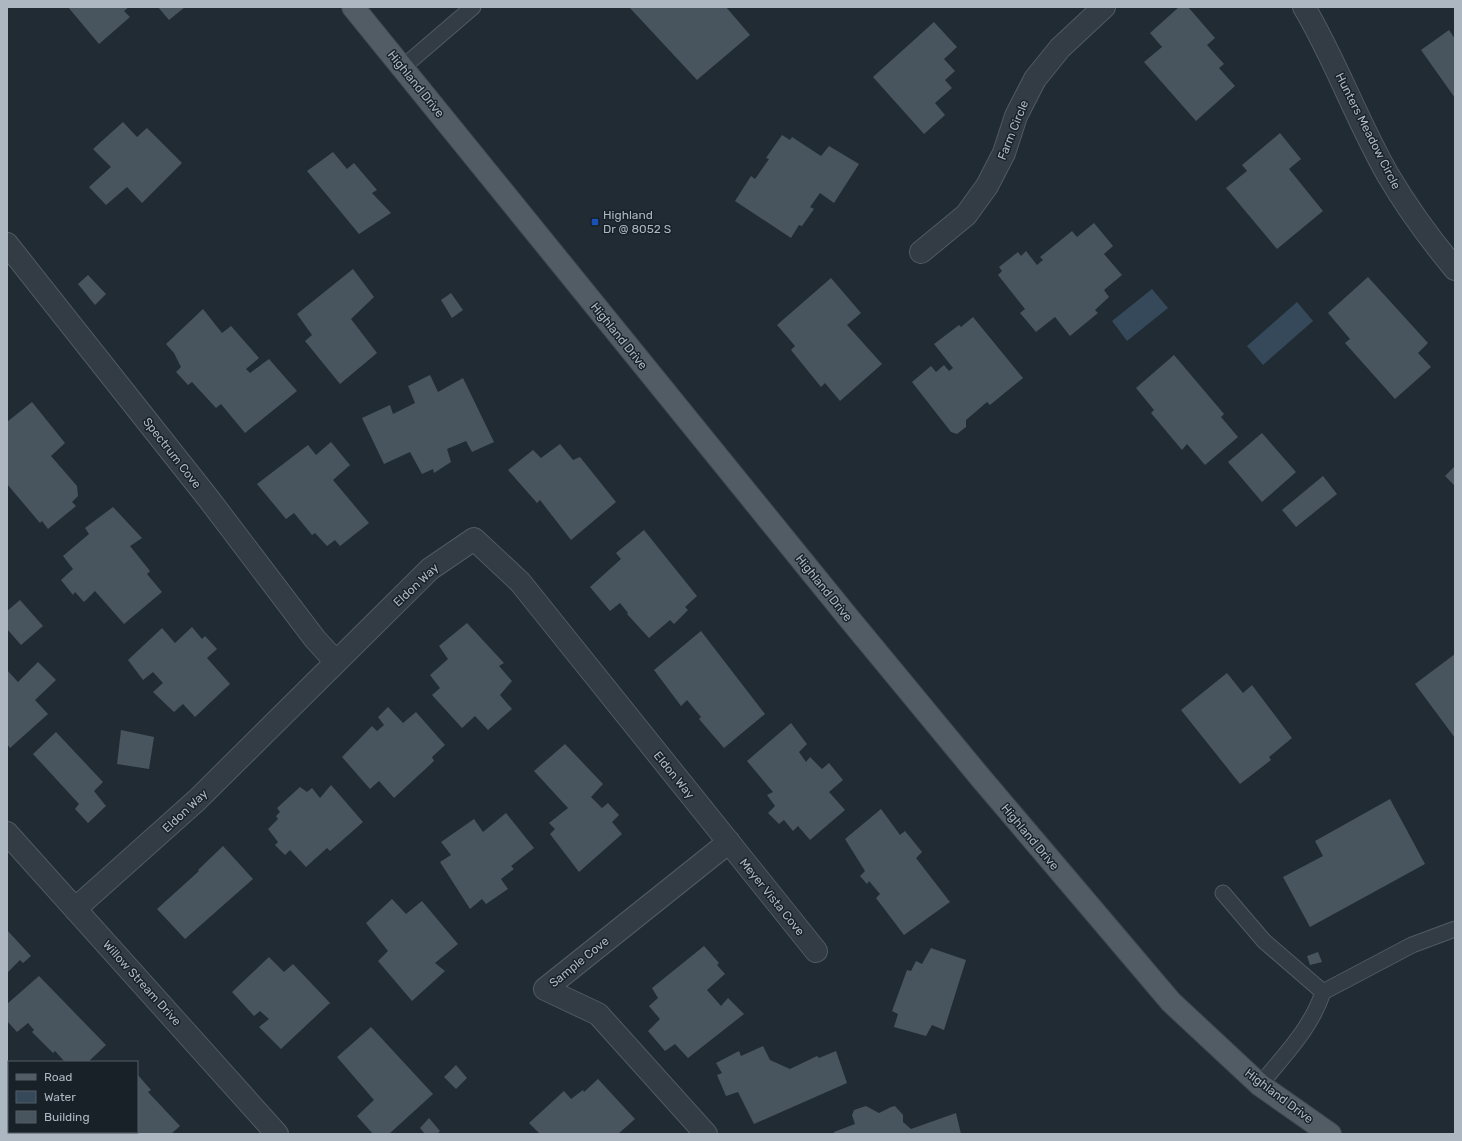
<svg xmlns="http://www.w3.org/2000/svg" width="1462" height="1141" font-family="Rubik,sans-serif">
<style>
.water{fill:#35495a}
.building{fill:#48555f}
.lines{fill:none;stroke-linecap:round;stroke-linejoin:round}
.service-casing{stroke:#515a62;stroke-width:17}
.minor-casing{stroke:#515a62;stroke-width:24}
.primary-casing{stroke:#3d454e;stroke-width:24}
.service{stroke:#333c44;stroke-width:15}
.minor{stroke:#333c44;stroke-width:22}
.primary{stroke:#515c64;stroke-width:22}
.transit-dot{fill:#1a4fb4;stroke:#192128;stroke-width:1.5}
.labels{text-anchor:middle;stroke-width:3;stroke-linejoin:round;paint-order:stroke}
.street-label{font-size:12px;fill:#adb7c1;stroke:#192128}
.poi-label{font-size:12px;fill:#adb7c1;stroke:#192128;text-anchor:start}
</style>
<rect width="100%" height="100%" fill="#202b33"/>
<g class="water">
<path d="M1152 289 1168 308 1127 341 1112 321Z"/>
<path d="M1297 302 1313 321 1263 365 1247 346Z"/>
</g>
<g class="building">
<path d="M68 7H129L124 11 130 17 99 44Z"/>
<path d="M158 7H185L169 20Z"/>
<path d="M629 7H726L750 35 697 80Z"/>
<path d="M1179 7H1188L1215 38 1207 45 1224 64 1219 68 1235 86 1196 121 1144 62 1162 47 1150 33Z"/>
<path d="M934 22 957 47 944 59 955 71 945 80 952 88 935 103 945 115 924 134 873 77Z"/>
<path d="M1449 30 1455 39V98L1421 50Z"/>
<path d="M123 122 137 137 147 128 182 163 142 203 127 187 106 205 89 187 111 167 93 149Z"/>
<path d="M1280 133 1301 159 1289 169 1323 211 1277 249 1226 188 1247 171 1242 165Z"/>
<path d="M782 135 790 140 792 137 821 156 829 146 859 164 834 203 820 193 810 207 814 209 802 226 799 225 791 238 735 201 751 176 755 179 769 159 766 158Z"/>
<path d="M333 152 347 169 354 163 377 190 372 193 391 213 359 234 307 171Z"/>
<path d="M1094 223 1113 246 1104 254 1122 275 1104 290 1109 297 1095 310 1098 313 1070 336 1055 317 1036 332 1020 313 1025 309 998 275 1002 271 999 267 1018 252 1021 256 1026 251 1037 265 1043 260 1040 257 1072 231 1077 237Z"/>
<path d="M353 269 374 297 351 319 377 353 340 384 305 341 312 335 297 314Z"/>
<path d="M88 275 106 294 95 305 78 284Z"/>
<path d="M1368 277 1428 343 1418 353 1431 367 1395 399 1345 343 1350 339 1328 313Z"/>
<path d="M831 278 861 313 847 325 882 364 840 401 825 383 821 387 791 350 795 346 777 325Z"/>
<path d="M451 293 463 310 452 318 441 300Z"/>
<path d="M203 309 222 333 231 326 259 358 246 369 250 373 269 359 297 391 245 433 221 404 216 408 192 382 188 385 176 372 181 367 174 353 166 344Z"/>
<path d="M973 317 1023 378 990 405 987 402 966 420V427L957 434 951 432 912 382 931 366 936 372 944 365 949 371 953 368 934 344 959 325 961 327Z"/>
<path d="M1174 355 1224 414 1221 417 1238 437 1205 465 1187 444 1182 450 1151 413 1154 410 1136 388Z"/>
<path d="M430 375 438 392 463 378 494 442 472 452 466 441 447 449 451 462 434 473 433 469 422 474 410 452 384 464 362 418 390 405 393 414 415 403 408 386Z"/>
<path d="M32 402 65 443 51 456 77 486 78 496 72 502 76 506 48 529 42 521 40 523 7 484V422Z"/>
<path d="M1262 433 1296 472 1262 502 1228 462Z"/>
<path d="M331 442 350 465 333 480 369 523 340 546 335 540 327 546 315 533 312 535 294 513 286 519 257 484 308 445 316 455Z"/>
<path d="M560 444 573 460 580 457 616 502 571 540 540 500 537 503 508 470 533 450 541 458Z"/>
<path d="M1455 466V486L1445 476Z"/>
<path d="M1323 476 1337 494 1296 527 1282 510Z"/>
<path d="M113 507 142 538 130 546 150 571 147 574 162 592 124 624 95 591 84 602 75 592 73 595 61 580 73 569 63 556 89 534 85 528Z"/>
<path d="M644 530 697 596 685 607 688 610 674 624 670 620 649 638 627 614 628 613 620 603 610 611 590 587 621 559 616 553Z"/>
<path d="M20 600 43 626 21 645 7 629V611Z"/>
<path d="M467 623 504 663 499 666 512 681 500 695 512 709 488 730 475 716 462 728 432 695 440 688 430 675 448 659 439 646Z"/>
<path d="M192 627 202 639 205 636 217 649 207 658 230 684 195 717 183 704 174 712 153 692 163 683 153 672 143 680 128 660 162 628 175 643Z"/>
<path d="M701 631 765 714 724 748 699 719 701 717 687 700 681 706 654 670Z"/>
<path d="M1455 654V738L1415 684Z"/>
<path d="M38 662 56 680 35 700 48 714 10 748 7 744V670L18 682Z"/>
<path d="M1227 673 1243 693 1252 685 1292 738 1269 757 1271 760 1240 784 1181 710Z"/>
<path d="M388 707 403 723 416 712 445 745 432 757 434 761 394 798 379 781 370 789 342 757 372 726 377 731 384 725 378 717Z"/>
<path d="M791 723 807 744 799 752 806 762 810 757 822 769 829 763 843 780 829 792 845 810 810 840 798 826 793 831 784 820 779 824 768 813 775 806 767 795 773 792 747 761Z"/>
<path d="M121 730 154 737 149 769 117 764Z"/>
<path d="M56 732 103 782 94 791 106 806 88 823 75 809 79 804 33 754Z"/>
<path d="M565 744 603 784 591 797 602 808 608 803 619 815 612 822 622 834 579 872 550 834 555 829 549 823 568 808 534 771Z"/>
<path d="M331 785 363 822 330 851 327 848 306 867 290 850 285 855 275 845 278 842 268 829 278 819 276 816 280 812 277 808 300 787 307 792 312 788 320 798Z"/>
<path d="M1390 799 1425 864 1310 927 1283 877 1323 856 1315 841Z"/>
<path d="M881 809 900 835 905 831 922 852 916 858 950 902 904 935 876 898 880 894 869 881 867 884 860 876 865 871 845 839Z"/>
<path d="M506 813 534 848 511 866 514 869 501 879 508 889 486 904 482 899 470 909 440 862 451 855 441 842 474 819 483 832Z"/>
<path d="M223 846 253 879 185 939 157 909 199 871 198 870Z"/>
<path d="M392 899 406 914 422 901 458 944 435 963 445 971 412 1001 378 961 388 951 366 923Z"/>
<path d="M7 930 31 956 23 963 20 960 7 973Z"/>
<path d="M704 946 719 963 717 965 725 974 707 990 721 1006 728 998 744 1014 688 1058 675 1044 665 1051 648 1031 660 1019 649 1006 658 998 652 988Z"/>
<path d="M931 948 966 960 944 1030 932 1025 926 1036 894 1027 898 1014 892 1011 907 970 911 971 916 961 922 964Z"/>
<path d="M1318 952 1322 962 1310 965 1307 956Z"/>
<path d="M269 957 284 972 293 964 330 1003 281 1049 259 1027 269 1019 260 1011 254 1016 232 992Z"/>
<path d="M39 976 106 1045 88 1062H65L55 1051 53 1053 32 1032 34 1030 28 1023 17 1032 7 1021V1004Z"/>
<path d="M371 1027 433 1094 389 1134H373L357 1116 374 1100 337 1057Z"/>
<path d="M763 1046 770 1060 790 1069 817 1056 819 1058 836 1051 847 1083 754 1124 738 1092 726 1096 717 1075 722 1073 716 1063 739 1051 741 1056Z"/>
<path d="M456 1065 467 1078 456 1089 444 1077Z"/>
<path d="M137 1074 151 1090 148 1092 180 1126 171 1134H126L124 1132H137Z"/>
<path d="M598 1079 635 1119 618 1134H540L529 1123 564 1091 571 1099 583 1090 584 1092Z"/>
<path d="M866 1106 879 1113 891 1107 895 1106 903 1115V1122L911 1129 956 1113 961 1134H834V1132L855 1124 852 1115 854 1110Z"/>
<path d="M429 1118 440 1131 437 1134H425L420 1128Z"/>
<path d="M51 1132H99L97 1134H53Z"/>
</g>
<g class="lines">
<g class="service-casing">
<g id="service">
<path d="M402 68 473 7"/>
<path d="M1223 893 1264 941 1323 992C1311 1029 1284 1055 1260 1085"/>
<path d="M1323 992 1412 945 1455 929"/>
</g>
</g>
<g class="minor-casing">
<g id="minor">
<path d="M1304 7C1336 61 1357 121 1388 175 1408 209 1430 239 1455 269"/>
<path d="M7 244 208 498 315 639 336 662"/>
<path d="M921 252 966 215 987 186 1004 153 1016 116 1035 79 1060 48 1104 7"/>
<path d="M7 833 277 1134"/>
<path d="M75 909 197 800 430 569 474 539 520 582 816 951"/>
<path d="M706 1134 598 1014 545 989 729 842"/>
</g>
</g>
<g class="primary-casing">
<path id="primary" d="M353 7 847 616 980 777 1171 1002 1260 1085 1330 1134"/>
</g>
<use href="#service" class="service"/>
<use href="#minor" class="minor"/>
<use href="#primary" class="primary"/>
</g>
<rect class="transit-dot" x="591" y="218" width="8" height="8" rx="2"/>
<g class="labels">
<g class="street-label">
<text transform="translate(416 84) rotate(51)" y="4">Highland Drive</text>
<text transform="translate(1013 130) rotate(-68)" y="4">Farm Circle</text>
<text transform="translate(1368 131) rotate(63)" y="4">Hunters Meadow Circle</text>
<text transform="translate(619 336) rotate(51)" y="4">Highland Drive</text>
<text transform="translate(172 453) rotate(52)" y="4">Spectrum Cove</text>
<text transform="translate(416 585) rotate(-43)" y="4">Eldon Way</text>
<text transform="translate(824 588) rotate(51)" y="4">Highland Drive</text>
<text transform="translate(674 775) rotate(51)" y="4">Eldon Way</text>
<text transform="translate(185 811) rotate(-43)" y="4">Eldon Way</text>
<text transform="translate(1030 837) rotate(50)" y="4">Highland Drive</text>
<text transform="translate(772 897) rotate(51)" y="4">Meyer Vista Cove</text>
<text transform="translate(579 962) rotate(-39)" y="4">Sample Cove</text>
<text transform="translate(142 983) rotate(48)" y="4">Willow Stream Drive</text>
<text transform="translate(1279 1096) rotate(37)" y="4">Highland Drive</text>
</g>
<g class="poi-label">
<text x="603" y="219">Highland<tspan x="603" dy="14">Dr @ 8052 S</tspan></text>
</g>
</g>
<rect width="1462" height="1141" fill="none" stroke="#adb7c1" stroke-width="16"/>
<rect x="8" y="1061" width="130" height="72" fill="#192128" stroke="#545d65"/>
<rect x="16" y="1074" width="20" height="6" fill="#515c64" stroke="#545d65"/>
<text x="44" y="1081" font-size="12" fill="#adb7c1">Road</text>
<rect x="16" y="1091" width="20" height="12" fill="#35495a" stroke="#545d65"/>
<text x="44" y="1101" font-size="12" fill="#adb7c1">Water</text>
<rect x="16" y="1111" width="20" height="12" fill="#48555f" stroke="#545d65"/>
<text x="44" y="1121" font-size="12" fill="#adb7c1">Building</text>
</svg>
